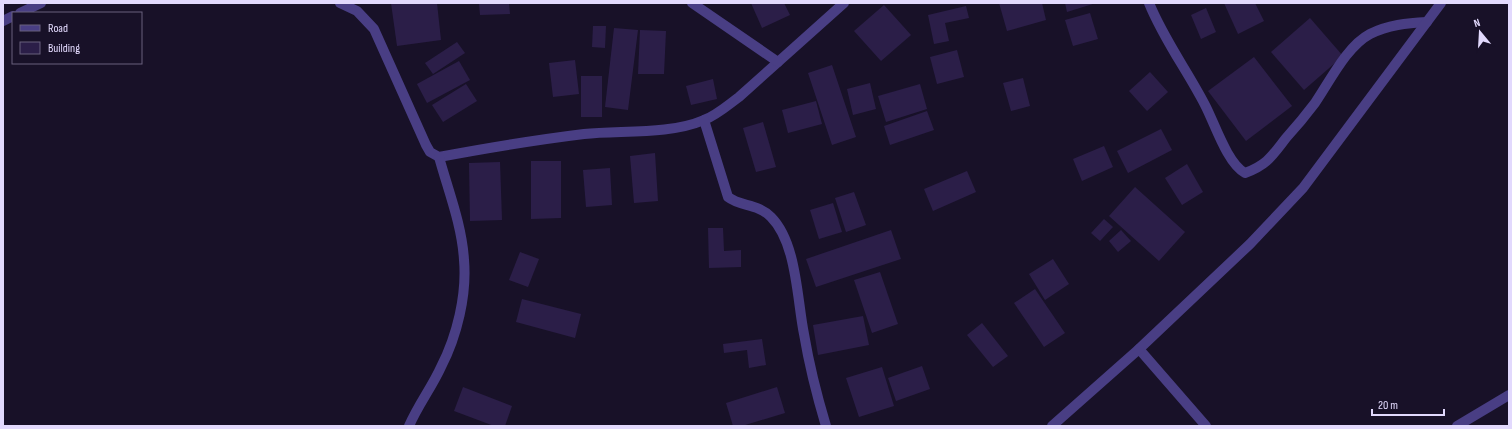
<svg xmlns="http://www.w3.org/2000/svg" width="1512" height="429" font-family="'Sofia Sans Condensed',sans-serif">
<style>
.building{fill:#2b1e48}
.lines{fill:none;stroke-linecap:round;stroke-linejoin:round}
.minor{stroke:#493e84;stroke-width:10}
</style>
<rect width="100%" height="100%" fill="#181128"/>
<g class="building">
<path d="M391 3H437L441 40 397 46Z"/>
<path d="M479 3H509L510 14 480 15Z"/>
<path d="M751 3H784L790 15 762 28Z"/>
<path d="M999 3H1042L1046 20 1007 31Z"/>
<path d="M1065 3H1096L1067 12Z"/>
<path d="M1224 3H1255L1264 21 1238 34Z"/>
<path d="M884 5 911 35 881 61 854 31Z"/>
<path d="M966 6 969 18 945 23 949 41 934 44 928 15Z"/>
<path d="M1206 8 1216 32 1201 39 1191 15Z"/>
<path d="M1090 13 1098 39 1073 46 1065 20Z"/>
<path d="M1310 18 1343 56 1304 90 1271 52Z"/>
<path d="M593 26H606L605 48 592 47Z"/>
<path d="M614 28 638 30 628 110 605 107Z"/>
<path d="M640 30 666 31 664 74H638Z"/>
<path d="M457 42 465 53 433 74 425 63Z"/>
<path d="M957 50 964 77 937 84 930 57Z"/>
<path d="M1254 57 1292 106 1246 141 1208 91Z"/>
<path d="M575 60 579 94 553 97 549 63Z"/>
<path d="M459 61 470 80 427 103 417 84Z"/>
<path d="M832 65 856 137 832 145 808 73Z"/>
<path d="M1150 72 1168 92 1147 111 1129 91Z"/>
<rect x="581" y="76" width="21" height="41"/>
<path d="M1023 78 1030 106 1011 111 1003 83Z"/>
<path d="M713 79 717 99 691 105 686 86Z"/>
<path d="M870 83 876 109 853 115 847 89Z"/>
<path d="M466 84 477 101 443 122 432 105Z"/>
<path d="M920 84 927 109 886 122 878 96Z"/>
<path d="M816 101 822 124 788 133 782 110Z"/>
<path d="M927 111 934 130 890 145 884 126Z"/>
<path d="M763 122 776 167 756 172 743 128Z"/>
<path d="M1161 129 1172 150 1128 173 1117 151Z"/>
<path d="M1104 146 1113 167 1082 181 1073 159Z"/>
<path d="M655 153 658 201 634 203 630 156Z"/>
<path d="M531 161H561V218L531 219Z"/>
<path d="M500 162 502 220 470 221 469 163Z"/>
<path d="M1187 164 1203 192 1182 205 1165 178Z"/>
<path d="M610 168 612 205 586 207 583 170Z"/>
<path d="M967 171 976 192 933 211 924 189Z"/>
<path d="M1135 187 1185 232 1159 261 1109 216Z"/>
<path d="M854 192 866 225 846 232 835 198Z"/>
<path d="M833 203 842 232 819 239 810 210Z"/>
<path d="M1104 219 1113 227 1100 241 1091 233Z"/>
<path d="M708 228H723L724 251 741 250V267L709 268Z"/>
<path d="M891 230 901 259 816 287 806 259Z"/>
<path d="M1121 230 1131 241 1118 252 1109 241Z"/>
<path d="M520 252 539 259 528 287 509 280Z"/>
<path d="M1053 259 1069 284 1045 300 1029 274Z"/>
<path d="M880 272 898 324 872 333 854 280Z"/>
<path d="M1035 289 1065 333 1044 347 1014 303Z"/>
<path d="M522 299 581 314 575 338 516 322Z"/>
<path d="M863 316 869 345 818 355 813 325Z"/>
<path d="M982 323 1008 356 993 367 967 335Z"/>
<path d="M762 339 766 365 749 368 747 350 724 353 723 344Z"/>
<path d="M922 366 930 389 896 401 888 378Z"/>
<path d="M882 367 894 406 859 417 846 378Z"/>
<path d="M463 387 512 406 505 426H494L454 411Z"/>
<path d="M777 387 785 413 742 426H733L726 403Z"/>
</g>
<g class="lines">
<g class="minor">
<path d="M340 3 357 11 374 29 426 145 430 152 439 157C487 148 535 140 584 134 621 130 669 135 704 120 717 115 728 105 739 97L844 3"/>
<path d="M692 3 778 62"/>
<path d="M1149 3C1164 40 1187 70 1205 105 1215 124 1227 163 1245 173 1267 165 1272 156 1286 138 1296 127 1306 115 1315 103 1330 81 1347 46 1370 34 1388 25 1407 23 1427 22"/>
<path d="M20 13 41 3"/>
<path d="M3 21 13 16"/>
<path d="M704 120 728 197C741 207 757 203 771 217 797 243 797 300 804 334 809 364 817 396 826 426"/>
<path d="M1139 349 1206 426"/>
<path d="M409 426C418 405 432 387 441 367 457 336 467 295 464 260 462 225 448 190 439 157"/>
<path d="M1052 426 1139 349 1250 244 1303 188 1441 3"/>
<path d="M1457 426 1509 395"/>
</g>
</g>
<rect width="1512" height="429" fill="none" stroke="#e2d9fd" stroke-width="8"/>
<rect x="12" y="12" width="130" height="52" fill="#181128" stroke="#69617d"/>
<rect x="20" y="25" width="20" height="6" fill="#493e84" stroke="#69617d"/>
<text x="48" y="32" font-size="12" fill="#e2d9fd">Road</text>
<rect x="20" y="42" width="20" height="12" fill="#2b1e48" stroke="#69617d"/>
<text x="48" y="52" font-size="12" fill="#e2d9fd">Building</text>
<g transform="translate(1480 32) rotate(342)" stroke="#181128" stroke-width="3" paint-order="stroke">
<path d="M0-3L7 15L0 10L-7 15Z" fill="#e2d9fd"/>
<text y="-6" font-size="11" font-weight="bold" text-anchor="middle" fill="#e2d9fd">N</text>
</g>
<path d="M1372 409v6h72v-6" fill="none" stroke="#e2d9fd" stroke-width="2"/>
<text x="1378" y="409" font-size="12" fill="#e2d9fd" stroke="#181128" stroke-width="3" paint-order="stroke">20 m</text>
</svg>
